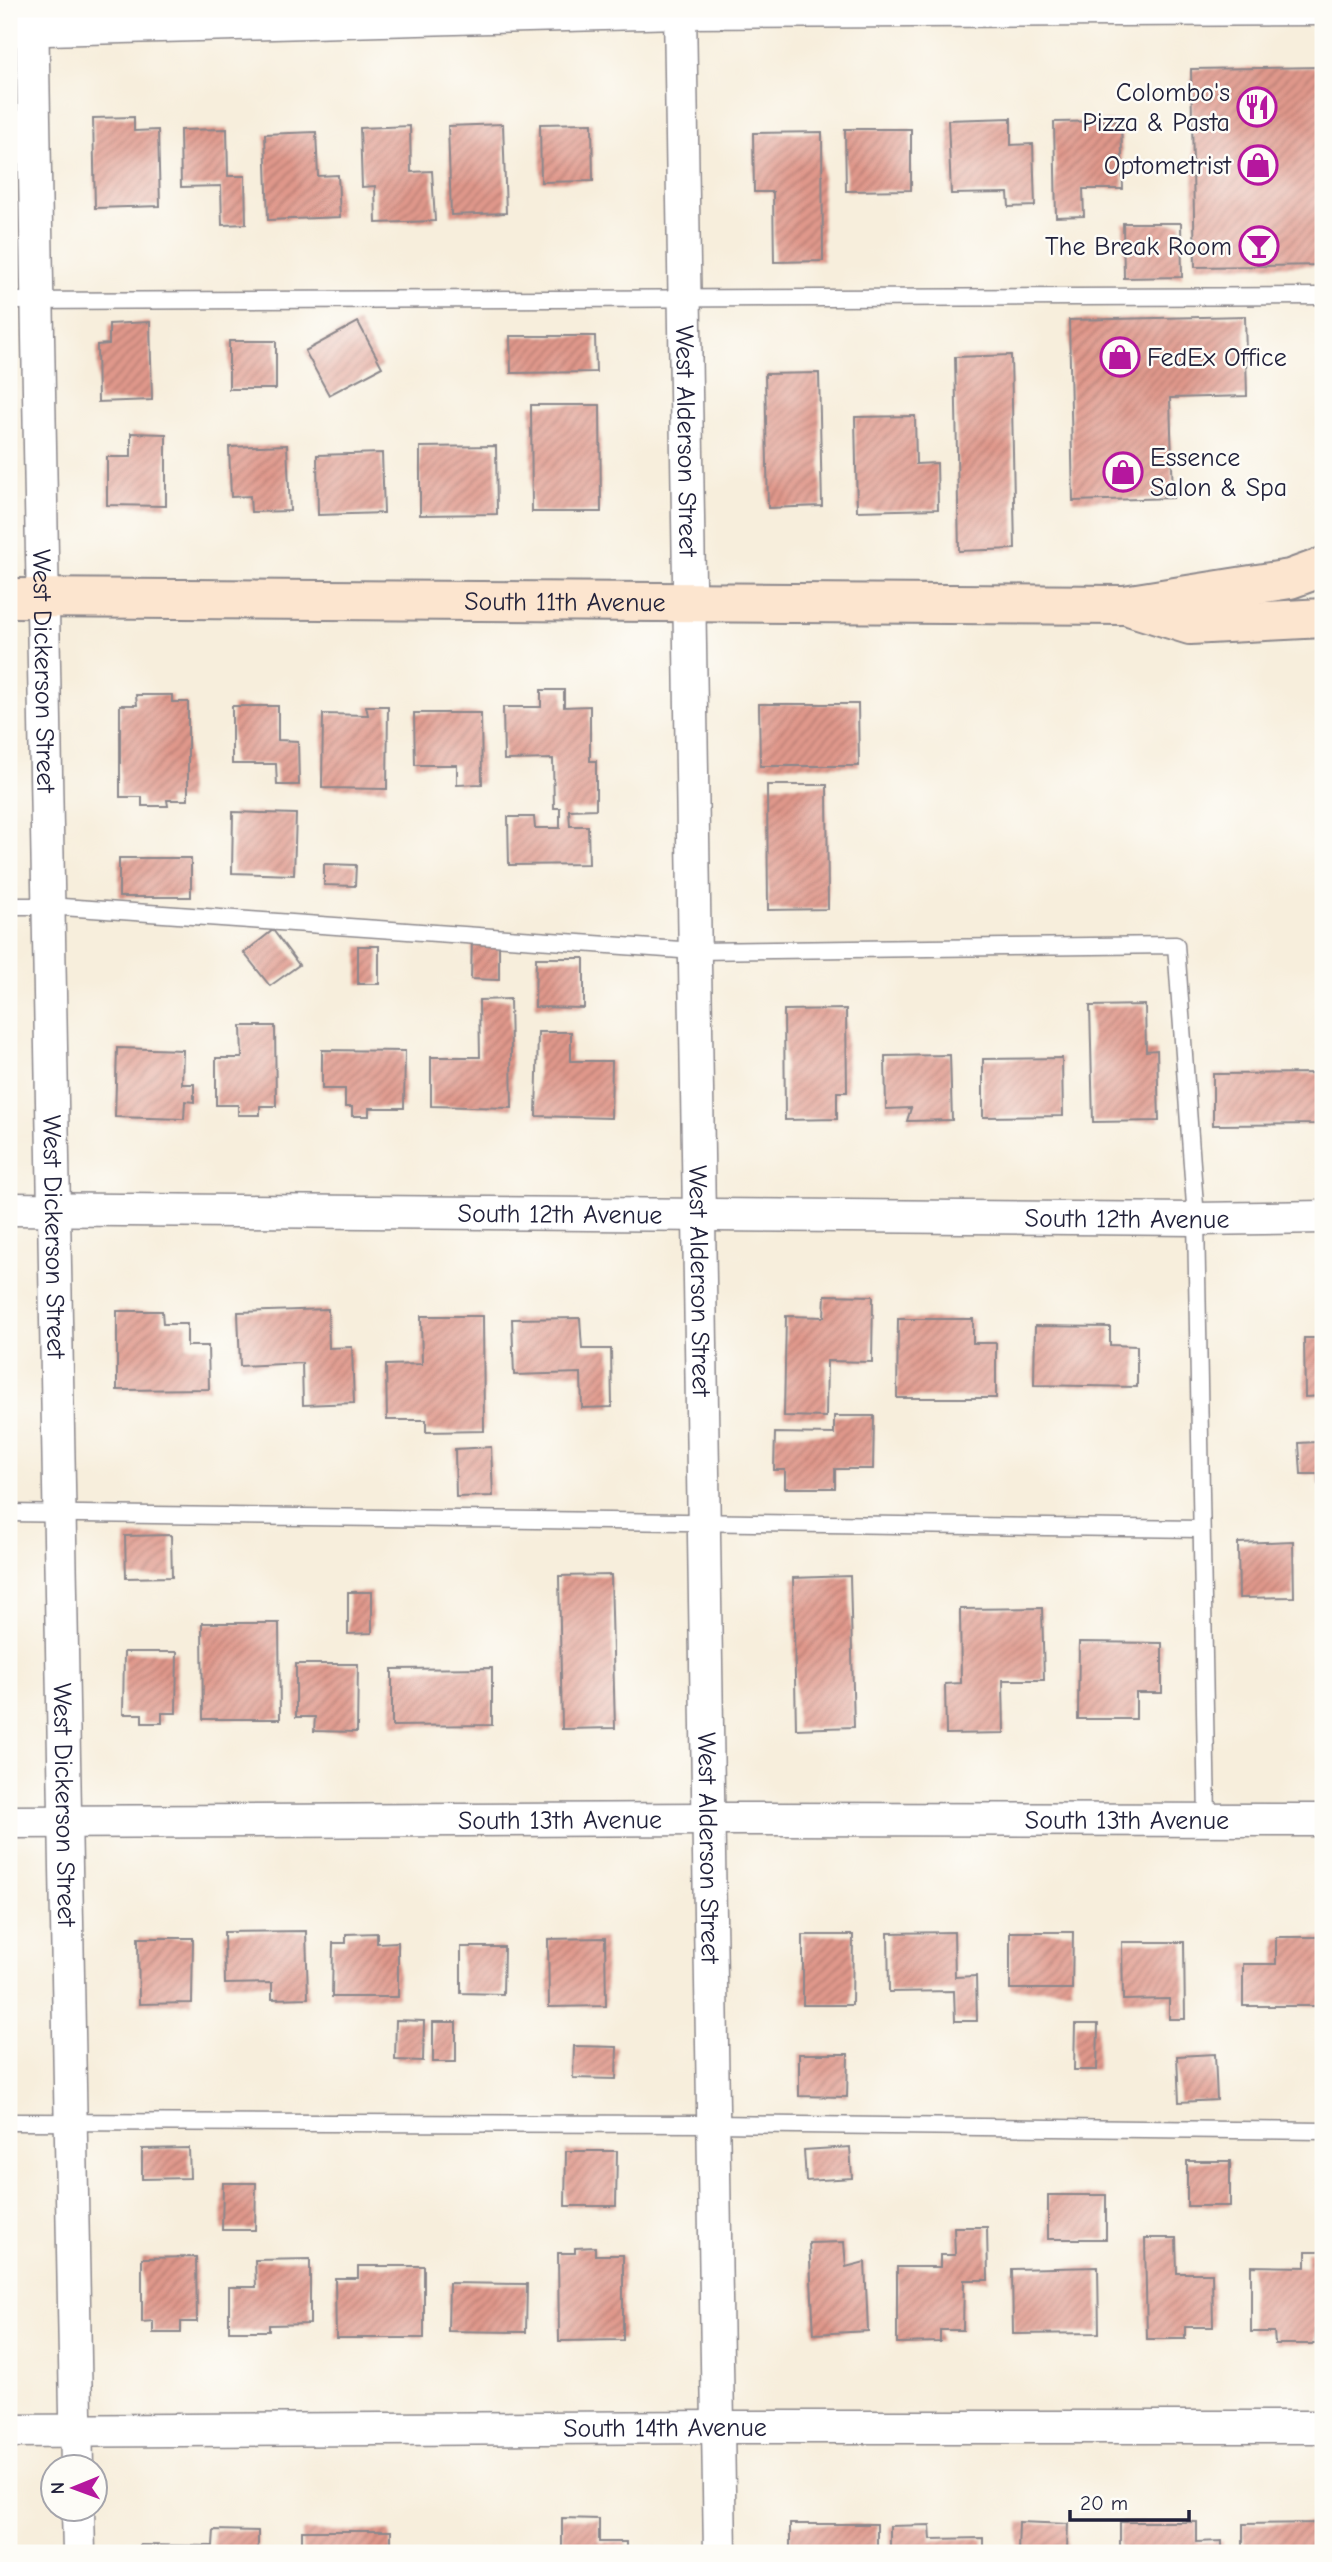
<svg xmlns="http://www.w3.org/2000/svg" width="1332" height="2562" font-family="'Comic Neue',sans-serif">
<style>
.building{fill:url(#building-hatch)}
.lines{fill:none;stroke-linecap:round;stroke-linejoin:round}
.lane-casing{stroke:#8c888c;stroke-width:19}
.street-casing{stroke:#8c888c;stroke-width:35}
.secondary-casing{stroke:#8c888c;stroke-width:42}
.lane{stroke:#fff;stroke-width:16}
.street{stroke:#fff;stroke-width:32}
.secondary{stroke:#fce5cf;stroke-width:38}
.labels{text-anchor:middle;stroke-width:5;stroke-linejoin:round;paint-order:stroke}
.poi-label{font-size:26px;fill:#22223b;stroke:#fdfcf7;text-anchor:end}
.street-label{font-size:26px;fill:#22223b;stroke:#fdfcf7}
</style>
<defs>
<pattern id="building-hatch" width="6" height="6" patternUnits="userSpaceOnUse" patternTransform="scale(1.75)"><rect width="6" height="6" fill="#e0988b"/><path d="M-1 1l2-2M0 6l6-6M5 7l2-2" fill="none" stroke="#b57c73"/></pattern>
</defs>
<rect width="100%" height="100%" fill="#fdfcf7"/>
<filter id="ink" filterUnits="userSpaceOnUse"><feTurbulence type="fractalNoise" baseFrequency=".0143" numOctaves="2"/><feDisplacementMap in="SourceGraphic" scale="14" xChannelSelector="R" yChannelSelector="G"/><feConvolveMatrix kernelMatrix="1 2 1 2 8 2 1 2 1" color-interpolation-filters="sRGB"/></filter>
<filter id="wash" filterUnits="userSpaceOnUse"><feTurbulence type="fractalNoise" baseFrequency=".00686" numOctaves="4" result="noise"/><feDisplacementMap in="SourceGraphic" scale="28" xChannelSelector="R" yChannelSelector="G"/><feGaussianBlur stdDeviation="1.57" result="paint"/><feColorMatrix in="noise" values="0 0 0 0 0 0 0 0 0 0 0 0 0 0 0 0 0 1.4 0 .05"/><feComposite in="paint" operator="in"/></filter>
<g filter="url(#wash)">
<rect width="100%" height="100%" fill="#f7eedc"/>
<g id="blocks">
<g class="building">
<path d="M1321 67 1323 265 1195 267 1191 69Z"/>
<path d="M134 117V131L158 130 160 206 95 208 93 118Z"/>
<path d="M1011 118V145L1033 144 1035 206 1009 207 1008 193 951 194 948 120Z"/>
<path d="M1121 121 1123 189H1083L1084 216 1056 217 1054 122Z"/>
<path d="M592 123 593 181 541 182 540 124Z"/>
<path d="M503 124 506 213 451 215 448 126Z"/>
<path d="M410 126 411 172 432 171 435 221 376 223 375 186 362 187 360 128Z"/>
<path d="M227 129 228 176H245L246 224 222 225 221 186 181 187 180 130Z"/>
<path d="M845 129H911V190L846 191Z"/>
<path d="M316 132 318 176 338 175 340 217 268 220 265 134Z"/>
<path d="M822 132 823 261 774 262 773 192H754L753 133Z"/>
<path d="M1123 223H1181L1182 277 1124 278Z"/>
<path d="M1245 316 1247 396 1170 398 1173 498 1073 501 1069 320Z"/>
<path d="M150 322 152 400 98 402 97 345 109 344V324Z"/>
<path d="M358 322 382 367 329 395 305 351Z"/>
<path d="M510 336H595L596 372 511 373Z"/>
<rect x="229" y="341" width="47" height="48"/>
<path d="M1011 355 1015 549 959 551 955 357Z"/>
<path d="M819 373 822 506 768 508 765 374Z"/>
<path d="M531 405H600L601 512H532Z"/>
<path d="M915 416 916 464 937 463 938 509 857 511 855 417Z"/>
<path d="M131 433 166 434V506L107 505V457H131Z"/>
<path d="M287 445 290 511 251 512 250 496 231 497 229 447Z"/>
<path d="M496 446 497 514 420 515V447Z"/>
<path d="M382 453 384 513 318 515 317 455Z"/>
<path d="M541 690H564V707L590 706V761H596V809L569 810 570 826H588L589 864 509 865 508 817H534L535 828H560V808H554L553 759 504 760 503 707H541Z"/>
<path d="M136 695H172V702H188V800H167L168 806H142V797H120V705H137Z"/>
<path d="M759 704H858L859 766H760Z"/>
<path d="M232 706H278V740L298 741 299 785H277L276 764H232Z"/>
<path d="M366 706H388L387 789 322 788 323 714 368 715Z"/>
<path d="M414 713H481L482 784 457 785V765H415Z"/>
<path d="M767 785H827L828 909 768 910Z"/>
<path d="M233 812 296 814 294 875 232 873Z"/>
<rect x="119" y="858" width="72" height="39"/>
<path d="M324 864 356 865 355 886 324 885Z"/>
<path d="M273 930 299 965 270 986 244 953Z"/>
<path d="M472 940 499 941V980L471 979Z"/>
<rect x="358" y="946" width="21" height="38"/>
<path d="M536 958H584V1008L535 1007Z"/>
<path d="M510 999 512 1108 431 1106V1057H480L479 1000Z"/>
<path d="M1145 1005 1146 1051 1157 1050 1159 1121 1093 1122 1090 1006Z"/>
<path d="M846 1009 847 1092H837V1119L785 1120 784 1010Z"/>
<path d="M241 1026H275L276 1106H260V1115H238V1105H216V1058H242Z"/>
<path d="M538 1032H571V1061H612L611 1118 536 1116Z"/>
<path d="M117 1048 183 1050 182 1084H194V1102L185 1101 184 1119 115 1117Z"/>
<path d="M322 1050 405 1051 404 1108H369V1116H352V1107H345V1089H322Z"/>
<path d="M950 1055 952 1120 907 1121 911 1108 886 1109 885 1056Z"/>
<path d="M1062 1058 1063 1116 983 1117V1059Z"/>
<path d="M1323 1073V1124L1213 1125V1074Z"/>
<path d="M825 1295 873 1296 872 1362 827 1361 826 1417 784 1416 786 1316 824 1317Z"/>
<path d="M328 1309 329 1348 352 1347 354 1403 303 1405 302 1363 240 1366 238 1312Z"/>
<path d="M117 1311H162L163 1324H187V1346H208L209 1389 117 1390Z"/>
<path d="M421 1316H483L484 1431 426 1432V1420H387L386 1365 422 1364Z"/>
<path d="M580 1318 582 1349H611L612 1407 582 1408 581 1373 514 1375 512 1319Z"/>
<path d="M898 1319H973V1343H996V1398H897Z"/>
<path d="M1035 1326 1110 1327V1345L1137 1346V1387L1034 1385Z"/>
<path d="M1304 1338H1323V1396L1305 1397Z"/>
<path d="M834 1416H874L873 1469H835V1488H785V1470H774L775 1433 834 1434Z"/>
<path d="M1317 1431H1323V1484H1318V1474H1301L1299 1443 1317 1442Z"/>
<path d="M491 1447 493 1496 456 1497 455 1449Z"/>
<path d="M171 1535 172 1577 126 1578 125 1536Z"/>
<path d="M1293 1541 1294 1597 1239 1598 1238 1543Z"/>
<path d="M611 1575 615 1728 562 1729 559 1576Z"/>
<path d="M850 1576 854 1727 796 1729 793 1578Z"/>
<path d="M348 1592H372V1633L348 1634Z"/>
<path d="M1042 1608 1044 1680H1003L1004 1733 946 1734 945 1684 961 1683 960 1609Z"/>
<path d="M202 1623H279L280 1719H203Z"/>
<path d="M1079 1642 1162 1643V1693H1136V1719H1078Z"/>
<path d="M124 1652H177L176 1713H162V1723H142V1714H123Z"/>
<path d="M296 1664H358L357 1732 314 1731 315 1717H296Z"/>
<path d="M492 1668V1725L392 1726V1669Z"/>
<path d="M306 1931 308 1998 272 1999V1983L225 1984 224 1932Z"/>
<path d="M954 1932 955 1977 976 1976 977 2021H955L954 1991 889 1992 888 1933Z"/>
<path d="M1010 1932H1073L1072 1989H1010Z"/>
<path d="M377 1933V1943L398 1942V1997H332L333 1943H346V1934Z"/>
<path d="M803 1935H853L852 2005H803Z"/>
<path d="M1276 1937H1323V2006H1243V1964H1276Z"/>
<path d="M138 1938H193L192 2003 139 2004Z"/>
<path d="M605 1938 606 2006 549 2007 548 1939Z"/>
<path d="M1122 1942H1184L1185 2019H1169V1999L1123 2000Z"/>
<path d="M461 1947H504L503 1994 461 1993Z"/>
<path d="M396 2020 424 2021 423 2061 395 2060Z"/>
<rect x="433" y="2022" width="23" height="40"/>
<path d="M1075 2024H1098L1097 2070H1074Z"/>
<path d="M574 2046 617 2047 616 2079 573 2078Z"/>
<path d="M799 2054H848L847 2097 799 2096Z"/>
<path d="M1215 2054 1217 2100 1179 2102 1177 2056Z"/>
<path d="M850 2147 852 2178 806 2181 804 2150Z"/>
<path d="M189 2148 190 2178 142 2179V2149Z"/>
<path d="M566 2151H617L616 2206H565Z"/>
<rect x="1187" y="2161" width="43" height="45"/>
<path d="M223 2183H256L255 2230H222Z"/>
<rect x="1048" y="2195" width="58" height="44"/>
<path d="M954 2227H987L988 2280H964L963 2330H940V2342L897 2343V2267H940V2255H955Z"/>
<path d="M1145 2238H1176L1177 2273H1212L1213 2327H1185V2339H1147Z"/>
<path d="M844 2242 846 2267 865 2262 868 2331 814 2334 809 2243Z"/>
<path d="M595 2247V2255H623V2340L559 2341 558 2253H575V2248Z"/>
<path d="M1306 2251H1323V2323H1316V2344H1275L1274 2332H1251V2266L1306 2267Z"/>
<path d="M196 2257 197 2322H181V2333H153V2321L142 2322V2258Z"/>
<path d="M310 2259V2324L269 2325V2331H229V2287H256L255 2260Z"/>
<path d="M358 2266H424V2338H336L335 2278H358Z"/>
<path d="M1098 2267 1099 2333 1013 2334 1012 2269Z"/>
<path d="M449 2283 527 2284 526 2332 448 2331Z"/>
<path d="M562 2518 599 2519V2542H626V2553H562Z"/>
<path d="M1019 2522 1068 2524 1067 2549 1097 2551 1096 2553H1018Z"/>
<path d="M1120 2522H1197V2542L1222 2541V2553H1120Z"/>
<path d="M1323 2523V2553H1243V2524Z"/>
<rect x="790" y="2524" width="87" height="29"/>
<path d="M930 2525 931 2539 983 2538V2553H890V2526Z"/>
<path d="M214 2530 258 2531V2553H140V2545L213 2546Z"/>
<rect x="302" y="2531" width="89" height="22"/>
</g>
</g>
</g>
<g filter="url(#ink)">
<use href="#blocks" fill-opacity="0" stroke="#8c888c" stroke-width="2"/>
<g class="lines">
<g class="lane-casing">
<g id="lane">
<path d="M9 301 1323 296"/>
<path d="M9 906H48L695 951 1176 945 1196 1219 1207 1820"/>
<path d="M9 1513 1201 1529"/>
<path d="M9 2122 714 2124 1323 2131"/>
</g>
</g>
<g class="street-casing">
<g id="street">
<path id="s1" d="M32 9 77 2468"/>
<path id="s2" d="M680 9 720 2553"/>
<path d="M9 30 680 12 1323 9"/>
<path id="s3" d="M9 1209 1196 1219 1323 1217"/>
<path id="s4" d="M9 1822 708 1819 1323 1820"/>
<path id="s5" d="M9 2431 718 2427H1323"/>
<path d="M78 2510 79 2553"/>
</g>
</g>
<g class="secondary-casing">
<g id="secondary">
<path id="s6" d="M9 598 1124 605 1290 579 1323 567"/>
<path d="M1132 607 1190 625 1323 618"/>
</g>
</g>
<use href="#lane" class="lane"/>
<use href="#street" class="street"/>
<use href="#secondary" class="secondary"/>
</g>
</g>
<defs>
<g id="restaurant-ring" transform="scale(2.0125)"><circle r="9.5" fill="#fdfcf7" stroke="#b5179e" stroke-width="1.5"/><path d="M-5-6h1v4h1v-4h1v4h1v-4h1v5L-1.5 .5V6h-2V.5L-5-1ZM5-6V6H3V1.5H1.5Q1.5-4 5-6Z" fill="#b5179e"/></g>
<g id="shop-ring" transform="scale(2.0125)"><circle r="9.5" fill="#fdfcf7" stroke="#b5179e" stroke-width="1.5"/><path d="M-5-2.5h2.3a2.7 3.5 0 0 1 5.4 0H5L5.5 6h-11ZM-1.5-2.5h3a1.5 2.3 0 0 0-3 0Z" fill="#b5179e"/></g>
<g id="bar-ring" transform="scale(2.0125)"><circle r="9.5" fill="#fdfcf7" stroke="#b5179e" stroke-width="1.5"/><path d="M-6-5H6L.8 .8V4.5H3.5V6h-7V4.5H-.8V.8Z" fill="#b5179e"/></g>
</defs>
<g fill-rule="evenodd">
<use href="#restaurant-ring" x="1257" y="107"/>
<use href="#shop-ring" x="1258" y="165"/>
<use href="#bar-ring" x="1259" y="246"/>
<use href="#shop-ring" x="1120" y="357"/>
<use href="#shop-ring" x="1123" y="472"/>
</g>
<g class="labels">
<g class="poi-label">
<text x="1230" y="101">Colombo's<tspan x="1230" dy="30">Pizza &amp; Pasta</tspan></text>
<text x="1231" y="174">Optometrist</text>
<text x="1232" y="255">The Break Room</text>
<text x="1147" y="366" text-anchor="start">FedEx Office</text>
<text x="1150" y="466" text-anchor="start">Essence<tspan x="1150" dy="30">Salon &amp; Spa</tspan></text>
</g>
<g class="street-label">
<text dy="9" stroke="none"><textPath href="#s2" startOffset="432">West Alderson Street</textPath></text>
<text dy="9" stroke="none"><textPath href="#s6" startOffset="556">South 11th Avenue</textPath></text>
<text dy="9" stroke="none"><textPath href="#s1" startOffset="662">West Dickerson Street</textPath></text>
<text dy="9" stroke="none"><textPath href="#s3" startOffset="551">South 12th Avenue</textPath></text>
<text dy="9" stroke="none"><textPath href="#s3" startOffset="1118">South 12th Avenue</textPath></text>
<text dy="9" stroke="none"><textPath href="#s1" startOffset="1228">West Dickerson Street</textPath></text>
<text dy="9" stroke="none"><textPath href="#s2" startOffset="1272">West Alderson Street</textPath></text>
<text dy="9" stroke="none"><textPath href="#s1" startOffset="1796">West Dickerson Street</textPath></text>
<text dy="9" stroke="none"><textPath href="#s4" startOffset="551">South 13th Avenue</textPath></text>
<text dy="9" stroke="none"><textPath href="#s4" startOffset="1118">South 13th Avenue</textPath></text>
<text dy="9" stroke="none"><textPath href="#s2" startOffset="1839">West Alderson Street</textPath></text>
<text dy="9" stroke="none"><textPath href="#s5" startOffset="656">South 14th Avenue</textPath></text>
</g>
</g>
<rect width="1332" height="2562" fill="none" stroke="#fdfcf7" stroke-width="35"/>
<g transform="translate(74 2488) rotate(269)"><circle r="33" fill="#fdfcf7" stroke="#a5a5ac" stroke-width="2"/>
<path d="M0-5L12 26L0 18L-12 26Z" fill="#b5179e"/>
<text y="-10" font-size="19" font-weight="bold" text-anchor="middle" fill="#22223b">N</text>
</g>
<path d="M1070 2510v10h119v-10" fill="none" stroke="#22223b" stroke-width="3.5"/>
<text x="1080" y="2510" font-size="21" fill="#22223b" stroke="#fdfcf7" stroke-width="5" paint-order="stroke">20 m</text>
</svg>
